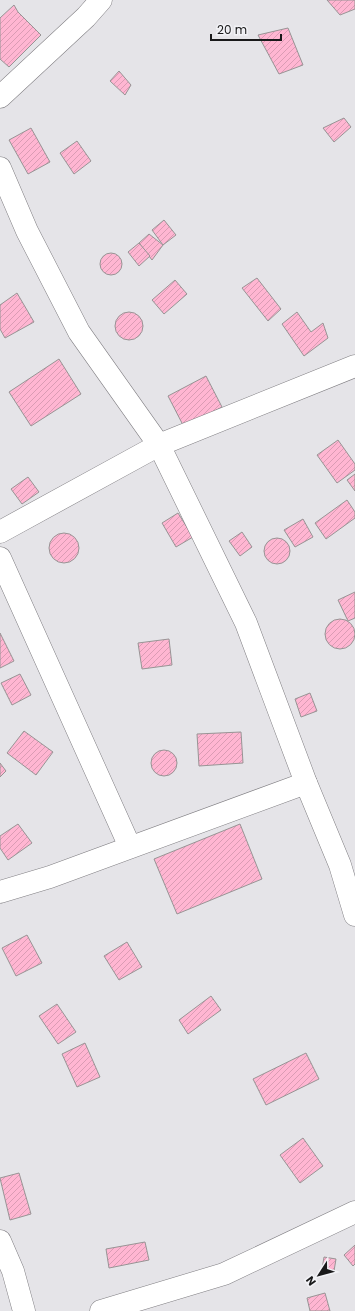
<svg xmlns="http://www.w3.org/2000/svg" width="355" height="1311" font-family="Poppins,sans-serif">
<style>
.building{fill:url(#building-hatch);stroke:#989495}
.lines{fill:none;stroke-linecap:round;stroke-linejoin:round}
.minor-casing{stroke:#807f83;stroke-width:23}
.minor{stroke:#fff;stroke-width:22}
</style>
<defs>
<pattern id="building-hatch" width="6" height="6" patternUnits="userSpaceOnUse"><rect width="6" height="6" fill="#ffb6d2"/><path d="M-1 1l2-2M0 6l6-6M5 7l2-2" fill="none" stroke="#da9cb4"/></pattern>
</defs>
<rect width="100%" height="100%" fill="#e5e4e8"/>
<g class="building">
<path d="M327 0H355V9L340 15Z"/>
<path d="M14 5 18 12 41 35 9 67 0 59V18Z"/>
<path d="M288 28 303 65 279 74 258 35Z"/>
<path d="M119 71 131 85 125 95 110 81Z"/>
<path d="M344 118 351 127 334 142 323 128Z"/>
<path d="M31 128 50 162 28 174 9 140Z"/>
<path d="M77 141 91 161 74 174 60 153Z"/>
<path d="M164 220 176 235 163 245 152 230Z"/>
<path d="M149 234 163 245 152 260 139 243Z"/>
<path d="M139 243 150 256 139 266 128 252Z"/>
<circle cx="111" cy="264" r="11"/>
<path d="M257 278 281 309 268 321 242 288Z"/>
<path d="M175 280 187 294 164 314 152 300Z"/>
<path d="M17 293 34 322 5 338 0 329V305Z"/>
<path d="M297 312 311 332 323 323 328 338 304 356 282 324Z"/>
<circle cx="129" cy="326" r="14"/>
<path d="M59 359 81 394 31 426 9 392Z"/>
<path d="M206 376 222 407 184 427 168 396Z"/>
<path d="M338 440 355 464V470L337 483 317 455Z"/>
<path d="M355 474V491L347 480Z"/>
<path d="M28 477 39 492 22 504 11 489Z"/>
<path d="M347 500 355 512V518L326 539 315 523Z"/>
<path d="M178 513 193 537 176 547 162 523Z"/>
<path d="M303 519 313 537 295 547 284 530Z"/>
<path d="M242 532 252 547 240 556 229 541Z"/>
<circle cx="64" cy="548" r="15"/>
<circle cx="277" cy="551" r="13"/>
<path d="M355 592V618L348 621 338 600Z"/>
<circle cx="340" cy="634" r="15"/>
<path d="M0 633 14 661 0 668Z"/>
<path d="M169 639 172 665 142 669 138 643Z"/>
<path d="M20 674 31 695 12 705 1 683Z"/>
<path d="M310 693 317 711 301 717 295 699Z"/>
<path d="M24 731 53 752 36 775 7 753Z"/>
<path d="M241 732 243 763 199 766 197 734Z"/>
<circle cx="164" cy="763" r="13"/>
<path d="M0 763 6 771 0 777Z"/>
<path d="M18 824 32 843 8 860 0 848V836Z"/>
<path d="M240 824 262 879 177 914 154 859Z"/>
<path d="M27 935 42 963 16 976 2 948Z"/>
<path d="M127 942 142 967 119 980 104 956Z"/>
<path d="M211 996 221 1010 188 1034 179 1020Z"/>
<path d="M57 1004 76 1032 58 1044 39 1016Z"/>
<path d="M85 1043 100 1077 77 1087 62 1054Z"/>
<path d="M306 1053 319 1079 266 1105 253 1079Z"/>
<path d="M303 1138 323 1166 300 1183 280 1155Z"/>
<path d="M19 1173 31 1214 10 1220 0 1178Z"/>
<path d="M145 1242 149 1260 109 1268 106 1249Z"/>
<path d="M355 1245V1264L353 1266 344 1255Z"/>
<path d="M324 1257 336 1259 334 1271 322 1269Z"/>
<path d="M325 1293 330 1311H310L307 1298Z"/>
</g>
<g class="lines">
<g class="minor-casing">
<g id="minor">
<path d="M0 97 86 17 101 0"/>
<path d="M0 168 27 231 79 332 159 445 246 623 306 783 50 877 0 892"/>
<path d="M0 532 159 445 355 366"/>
<path d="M0 558 130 847"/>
<path d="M306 783 340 865 355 915"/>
<path d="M0 1241 13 1271 24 1311"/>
<path d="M101 1311 224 1274 355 1212"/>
</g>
</g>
<use href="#minor" class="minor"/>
</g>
<g transform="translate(319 1275) rotate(234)" stroke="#f2f2f6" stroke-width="3" paint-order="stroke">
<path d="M0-3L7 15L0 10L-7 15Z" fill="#19191a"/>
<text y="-6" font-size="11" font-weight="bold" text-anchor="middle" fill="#19191a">N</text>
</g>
<path d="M211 34v6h70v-6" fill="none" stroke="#19191a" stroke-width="2"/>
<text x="217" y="34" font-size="12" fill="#19191a" stroke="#f2f2f6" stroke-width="3" paint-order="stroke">20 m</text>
</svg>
